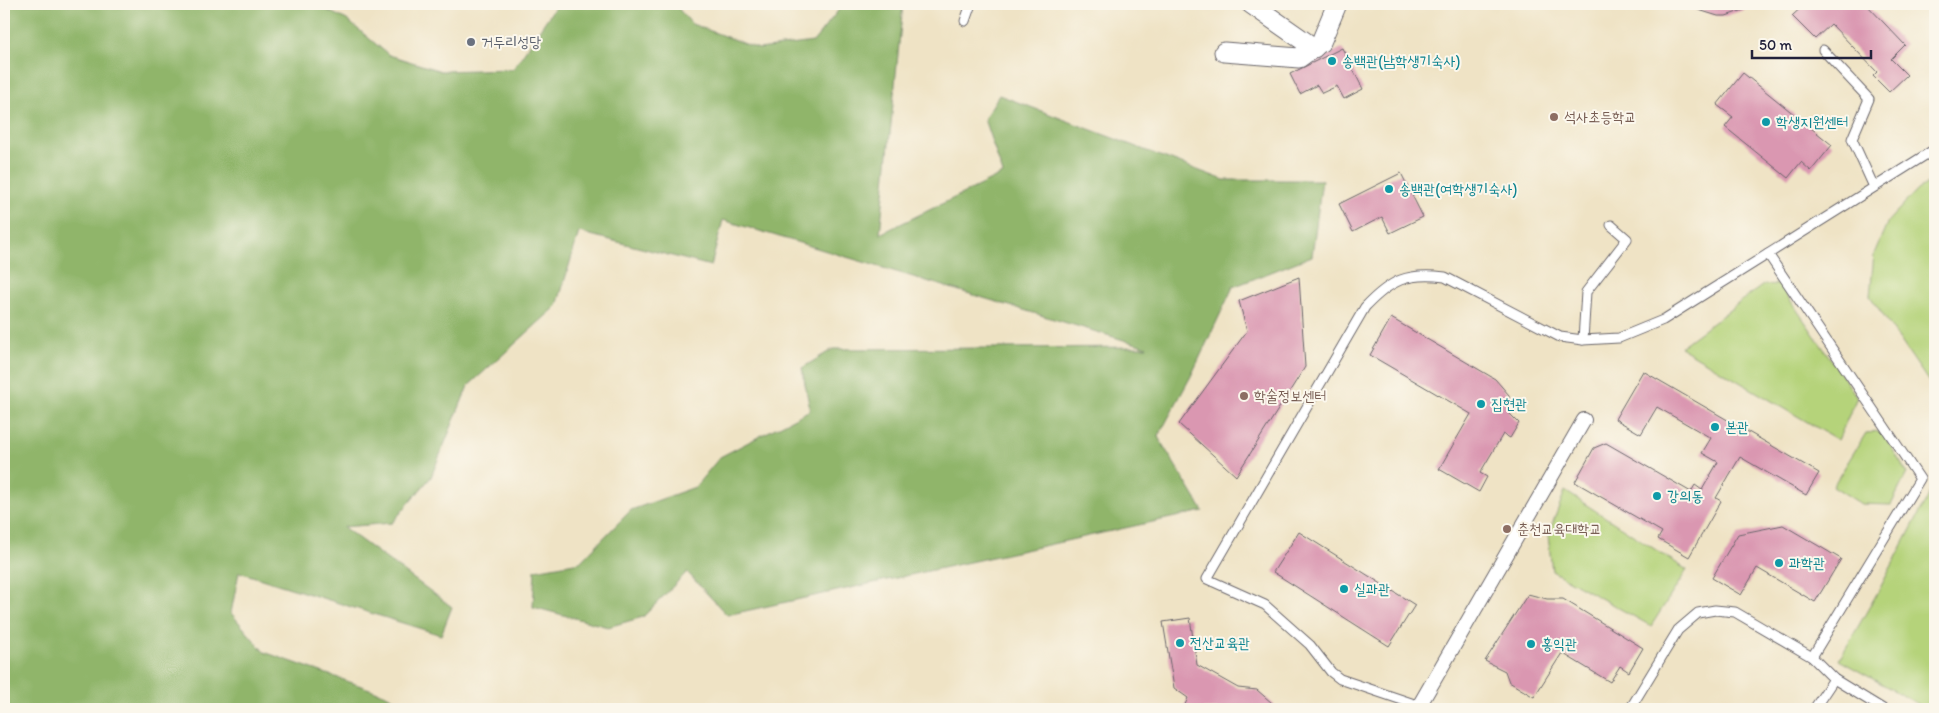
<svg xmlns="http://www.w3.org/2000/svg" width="1939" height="713" font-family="Itim,'Poor Story',sans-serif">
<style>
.green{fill:#b5d37a;stroke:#6c7a5a}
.forest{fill:#90b56a;stroke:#596c52}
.building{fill:#da97b1}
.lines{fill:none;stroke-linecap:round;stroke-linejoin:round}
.service-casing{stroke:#6a666b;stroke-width:11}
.pedestrian-casing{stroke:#6a666b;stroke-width:16}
.minor-casing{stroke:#6a666b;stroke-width:21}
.service{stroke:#fff;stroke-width:9}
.pedestrian{stroke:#fff;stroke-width:14}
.minor{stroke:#fff;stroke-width:19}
.worship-dot{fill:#6b7280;stroke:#fbf7ec;stroke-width:2}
.culture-dot{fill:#0f9aa8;stroke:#fbf7ec;stroke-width:2}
.education-dot{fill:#8d6e63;stroke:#fbf7ec;stroke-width:2}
.labels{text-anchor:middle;stroke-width:4;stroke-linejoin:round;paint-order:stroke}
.worship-label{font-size:15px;fill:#5b616d;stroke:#fbf7ec;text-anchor:start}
.culture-label{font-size:15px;fill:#0d838f;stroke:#fbf7ec;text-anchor:start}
.education-label{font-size:15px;fill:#785e54;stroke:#fbf7ec;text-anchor:start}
</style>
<rect width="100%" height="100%" fill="#fbf7ec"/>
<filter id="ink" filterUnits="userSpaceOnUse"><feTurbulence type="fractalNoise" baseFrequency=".02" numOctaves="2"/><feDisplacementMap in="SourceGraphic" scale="10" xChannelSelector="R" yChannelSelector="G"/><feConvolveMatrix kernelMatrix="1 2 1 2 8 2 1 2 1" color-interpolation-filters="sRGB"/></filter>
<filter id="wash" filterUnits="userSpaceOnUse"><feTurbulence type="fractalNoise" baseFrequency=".0096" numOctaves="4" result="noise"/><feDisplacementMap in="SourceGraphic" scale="20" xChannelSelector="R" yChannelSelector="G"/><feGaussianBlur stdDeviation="1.12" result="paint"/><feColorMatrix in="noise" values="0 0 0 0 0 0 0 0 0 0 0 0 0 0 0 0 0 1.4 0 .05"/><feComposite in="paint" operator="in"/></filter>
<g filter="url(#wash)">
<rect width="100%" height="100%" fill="#efe3c5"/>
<g class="green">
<path d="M1935 178V391L1870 296 1874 254 1888 221 1917 190Z"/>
<path d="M1779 284 1857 397 1838 440 1680 347 1763 285Z"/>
<path d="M1882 432 1907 473 1891 505 1861 504 1833 486 1866 433Z"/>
<path d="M1565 491 1687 570 1651 626 1552 571 1548 535Z"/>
<path d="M1935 491V709H1927L1839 660 1879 590 1930 493Z"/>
</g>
<path class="forest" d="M4 4H314L347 20 389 55 441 71 513 69 557 4H674L692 24 759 49 813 42 841 7V4H903L880 234 1003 174 984 119 999 95 1224 180H1322L1312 256 1233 287 1191 376 1158 437 1203 511 727 615 687 572 643 617 608 627 533 607 535 570 580 562 631 510 695 487 720 457 810 410 802 368 833 349 1147 347 723 220 711 266 579 232 557 306 468 386 431 477 392 523 343 527 452 607 441 635 239 572 231 613 264 652 384 694 412 709H4Z"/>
<g id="blocks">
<g class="building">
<path d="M1689 4H1755V6L1726 16H1718L1689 7Z"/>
<path d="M1805 4H1866L1905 45 1891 59 1907 75 1889 92 1873 76 1877 72 1831 24 1815 39 1792 16Z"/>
<path d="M1342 48 1363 89 1344 99 1337 86 1322 93 1317 85 1300 94 1290 74Z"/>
<path d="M1743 73 1832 145 1811 171 1801 162 1788 178 1725 127 1733 117 1717 105Z"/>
<path d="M1401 173 1423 217 1390 233 1382 217 1353 232 1339 204Z"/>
<path d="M1299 277 1305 367 1236 476 1179 424 1247 331 1239 301Z"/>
<path d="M1391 318 1495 379 1509 395V413L1519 423 1510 438 1503 434 1480 473 1487 477 1479 492 1439 469 1471 414 1370 355Z"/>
<path d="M1643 371 1819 473 1806 495 1740 457 1716 498 1721 501 1689 557 1658 539 1662 532 1575 482 1594 448 1606 443 1691 492 1695 485 1702 490 1718 462 1702 453 1711 438 1657 407 1641 434 1615 419Z"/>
<path d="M1783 525 1841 559 1815 602 1757 568 1741 595 1712 578 1738 534Z"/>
<path d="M1299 532 1415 605 1389 646 1273 572Z"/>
<path d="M1528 594 1547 599H1563L1643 648 1629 672 1620 666 1610 682 1562 653 1534 697 1509 682 1505 671 1485 661Z"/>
<path d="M1190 618 1197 665 1238 688 1257 690 1279 709H1183L1188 698 1174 688 1163 622Z"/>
</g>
</g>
</g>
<g filter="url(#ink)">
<use href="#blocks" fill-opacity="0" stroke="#6a666b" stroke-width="1"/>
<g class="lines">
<g class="service-casing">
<g id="service">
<path d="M965 21 971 4"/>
<path d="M1823 50 1869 99 1852 139 1874 187"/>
<path d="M1768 254 1920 479 1812 657"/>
<path d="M1583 340 1586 292 1627 239 1611 225"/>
<path d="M1429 709 1340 679 1331 672 1310 645 1265 605 1207 579 1365 307C1391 280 1407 272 1445 277L1560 337 1583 340 1619 338 1663 320 1935 149"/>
<path d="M1630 709 1678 630 1698 613 1715 610 1735 612 1812 657 1834 679 1883 709"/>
<path d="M1814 709 1834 679"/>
</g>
</g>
<g class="pedestrian-casing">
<path id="pedestrian" d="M1419 706 1584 420"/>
</g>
<g class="minor-casing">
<g id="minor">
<path d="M1251 4 1314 48"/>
<path d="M1224 52 1299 58 1321 42 1337 4"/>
</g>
</g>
<use href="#service" class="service"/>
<use href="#pedestrian" class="pedestrian"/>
<use href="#minor" class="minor"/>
</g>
</g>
<circle class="worship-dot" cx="471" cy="42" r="5"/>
<g class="culture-dot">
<circle cx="1332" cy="61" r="5"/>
<circle cx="1766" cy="122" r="5"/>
<circle cx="1389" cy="189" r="5"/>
<circle cx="1481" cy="404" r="5"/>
<circle cx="1715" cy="427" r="5"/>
<circle cx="1657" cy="496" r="5"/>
<circle cx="1779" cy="563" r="5"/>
<circle cx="1344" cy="589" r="5"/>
<circle cx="1180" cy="643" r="5"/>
<circle cx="1531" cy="644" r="5"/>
</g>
<g class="education-dot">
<circle cx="1554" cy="117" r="5"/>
<circle cx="1244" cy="396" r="5"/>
<circle cx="1507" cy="529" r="5"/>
</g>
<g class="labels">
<g class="worship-label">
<text x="481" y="47">거두리성당</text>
</g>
<g class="culture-label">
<text x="1342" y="66">송백관(남학생기숙사)</text>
<text x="1776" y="127">학생지원센터</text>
<text x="1399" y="194">송백관(여학생기숙사)</text>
<text x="1491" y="409">집현관</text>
<text x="1725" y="432">본관</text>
<text x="1667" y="501">강의동</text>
<text x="1789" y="568">과학관</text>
<text x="1354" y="594">실과관</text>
<text x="1190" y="648">전산교육관</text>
<text x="1541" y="649">홍익관</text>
</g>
<g class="education-label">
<text x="1564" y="122">석사초등학교</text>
<text x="1254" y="401">학술정보센터</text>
<text x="1517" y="534">춘천교육대학교</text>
</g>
</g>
<rect width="1939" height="713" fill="none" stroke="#fbf7ec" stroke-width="20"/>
<path d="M1752 50v8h119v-8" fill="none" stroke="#22223b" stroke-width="2.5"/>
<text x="1759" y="50" font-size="15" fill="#22223b" stroke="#fbf7ec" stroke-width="4" paint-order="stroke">50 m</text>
</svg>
